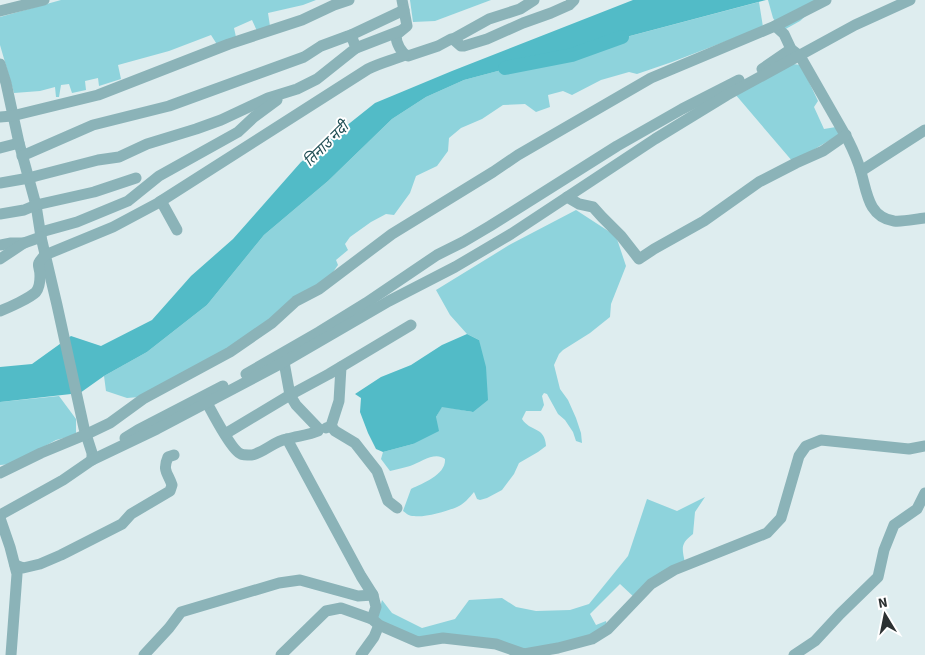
<svg xmlns="http://www.w3.org/2000/svg" width="925" height="655" font-family="'Source Sans 3','Noto Sans Devanagari',sans-serif">
<style>
.green{fill:#8ed3dc}
.water{fill:#52bbc7}
.lines{fill:none;stroke-linecap:round;stroke-linejoin:round}
.river{stroke:#52bbc7;stroke-width:14}
.minor{stroke:#8bb3b8;stroke-width:11}
.labels{text-anchor:middle;stroke-width:4;stroke-linejoin:round;paint-order:stroke}
.water-label{font-size:15px;font-style:italic;fill:#225056;stroke:#fff}
</style>
<rect width="100%" height="100%" fill="#deedef"/>
<g class="green">
<path d="M61 0H316L303 5 268 13 270 26 257 31 252 20 234 28 236 37 218 46 211 35 169 51 118 65 121 79 99 86 98 78 85 81 86 90 72 93 69 84 61 85 59 97H56L55 87 40 91 14 93 0 45V17Z"/>
<path d="M410 0H491L435 21 413 22Z"/>
<path d="M768 0H823L800 21 782 31 773 18Z"/>
<path d="M759 2 763 27 672 62 637 74 629 72 601 80 572 95 563 91 548 95 550 107 536 112 525 104 503 105 482 119 461 128 449 138 448 151 437 166 416 176 410 193 394 215 386 214 371 222 350 237 345 244 348 250 336 260 338 265 326 282 230 350 139 397 127 398 106 391 104 376 147 352 207 305 264 235 328 181 392 119 426 97 464 80Z"/>
<path d="M793 64 801 65 818 101 814 107 824 129 836 127 840 134 793 162 735 94Z"/>
<path d="M576 210 616 236 626 266 611 304 610 317 590 333 563 350 559 354 554 365 560 389 568 400 576 418 581 433 582 443 576 441 573 432 565 420 558 414 547 394 544 393 542 396 544 405 541 411H526L522 419C530 432 545 426 546 446L538 452 519 463 514 474 502 490 487 498 480 500 477 499 474 492C469 498 464 504 457 507 448 511 423 518 414 516 409 516 407 514 403 511L411 489C423 483 446 475 445 459 435 451 421 462 410 466 404 468 397 469 390 471L381 459 383 452 413 444 436 417 442 406 472 412 479 340 467 334 450 315 436 290 511 244Z"/>
<path d="M59 396 76 419V435L56 440 12 464 0 465V402Z"/>
<path d="M705 497 695 512 693 534C680 544 682 548 685 563L635 598 620 584 590 614 596 625 606 621 607 627 591 637 532 650 419 639 377 619 382 600 392 613 422 628 455 619 469 600 502 598 516 607 536 611 570 610 589 604 628 556 647 499 677 511Z"/>
</g>
<g class="water">
<path d="M633 0H766L464 80 426 97 392 119 328 181 264 235 207 305 147 352 104 376 80 393 0 402V367L32 364 71 336 101 346 152 320 191 276 233 239 301 162 375 103 452 71Z"/>
<path d="M467 334 479 340 486 367 488 400 473 412 442 407 436 417 439 431 413 444 383 452 376 449 368 433 360 412 361 398 355 394 381 377 411 365 442 345Z"/>
</g>
<g class="lines">
<path class="river" d="M505 68 572 55 622 37"/>
<g class="minor">
<path d="M402 0 407 26 396 35C396 43 401 53 408 56L438 46 451 39H453L461 46H464L487 39 523 23 551 13 569 5 574 0"/>
<path d="M0 11 44 0"/>
<path d="M775 26 784 34 791 49 800 56 848 140C853 150 858 161 861 172 867 192 868 217 894 221 903 222 915 219 925 218"/>
<path d="M351 35 404 10"/>
<path d="M453 39 489 19 520 9 534 0"/>
<path d="M356 48 400 31"/>
<path d="M0 64 6 83 19 143 36 205 41 237 57 305 84 428 92 453V460"/>
<path d="M762 69 791 49"/>
<path d="M0 117 12 116 98 95 229 44 302 20 334 5 349 0"/>
<path d="M0 148 19 143"/>
<path d="M861 171 925 130"/>
<path d="M0 183 29 178 36 176 98 160 119 157 147 144 196 129 221 120 268 98 297 89 317 79 356 48 351 35 348 36 321 46 304 57 169 106 93 125 22 156"/>
<path d="M567 197 579 204 593 207 602 217 621 236 639 259 654 249 704 221 759 182 796 163 823 151 846 135"/>
<path d="M161 201 177 230"/>
<path d="M0 214 24 210 36 205 94 192 136 178"/>
<path d="M41 232 77 222 128 201 159 176 238 132 254 117 277 100"/>
<path d="M0 245 11 243H24"/>
<path d="M0 259 24 243 41 237"/>
<path d="M0 311C8 308 30 298 36 292 39 288 40 281 40 276 40 263 34 267 45 255L113 227 158 203 368 69C380 63 393 60 405 55"/>
<path d="M284 362 290 395 296 405 318 428V431C309 435 297 436 287 439L361 576 373 595 376 607 372 619"/>
<path d="M246 374 319 332 366 303 437 255 463 242 490 226 617 146 682 109 739 80"/>
<path d="M207 403C212 412 232 451 241 454 243 455 250 455 252 455 265 452 274 441 287 439"/>
<path d="M331 426 335 431 355 443 377 471 388 501 397 508"/>
<path d="M326 428 331 426 339 401 341 367"/>
<path d="M225 434 290 395 329 374 411 325"/>
<path d="M125 438 138 430 223 386"/>
<path d="M0 473 41 453 87 434 110 423 143 399 230 352 272 323 296 301 319 289 392 234 493 172 518 155 651 78 775 26 826 0"/>
<path d="M0 515 63 480 92 460 157 429 284 362 389 301 455 267 511 234 655 139 727 95 855 25 910 0"/>
<path d="M0 518 10 547 17 574 11 655"/>
<path d="M15 565 23 568 40 564 61 555 122 524 131 514 170 491 172 485C168 473 162 471 168 457L174 455"/>
<path d="M144 655 169 628 181 612 279 583 300 580 358 596 373 595"/>
<path d="M281 655 326 611 341 608 372 619 379 625 418 642 443 638 496 644 524 654 558 648 592 639 608 629 651 584 674 570 767 533 781 518 799 456 806 446 821 440 909 449 925 446"/>
<path d="M361 655 374 637 379 625"/>
<path d="M794 655 815 641 840 614 878 577 884 550 894 525 917 509 925 493"/>
</g>
</g>
<g class="labels">
<g class="water-label">
<text transform="translate(326 144) rotate(-45)" y="5">तिनाउ नदी</text>
</g>
</g>
<g transform="translate(885 615) rotate(350)" stroke="#ffffff" stroke-width="4" paint-order="stroke">
<path d="M0-4L9 19L0 12L-9 19Z" fill="#2c3132"/>
<text y="-8" font-size="14" font-weight="bold" text-anchor="middle" fill="#2c3132">N</text>
</g>
</svg>
